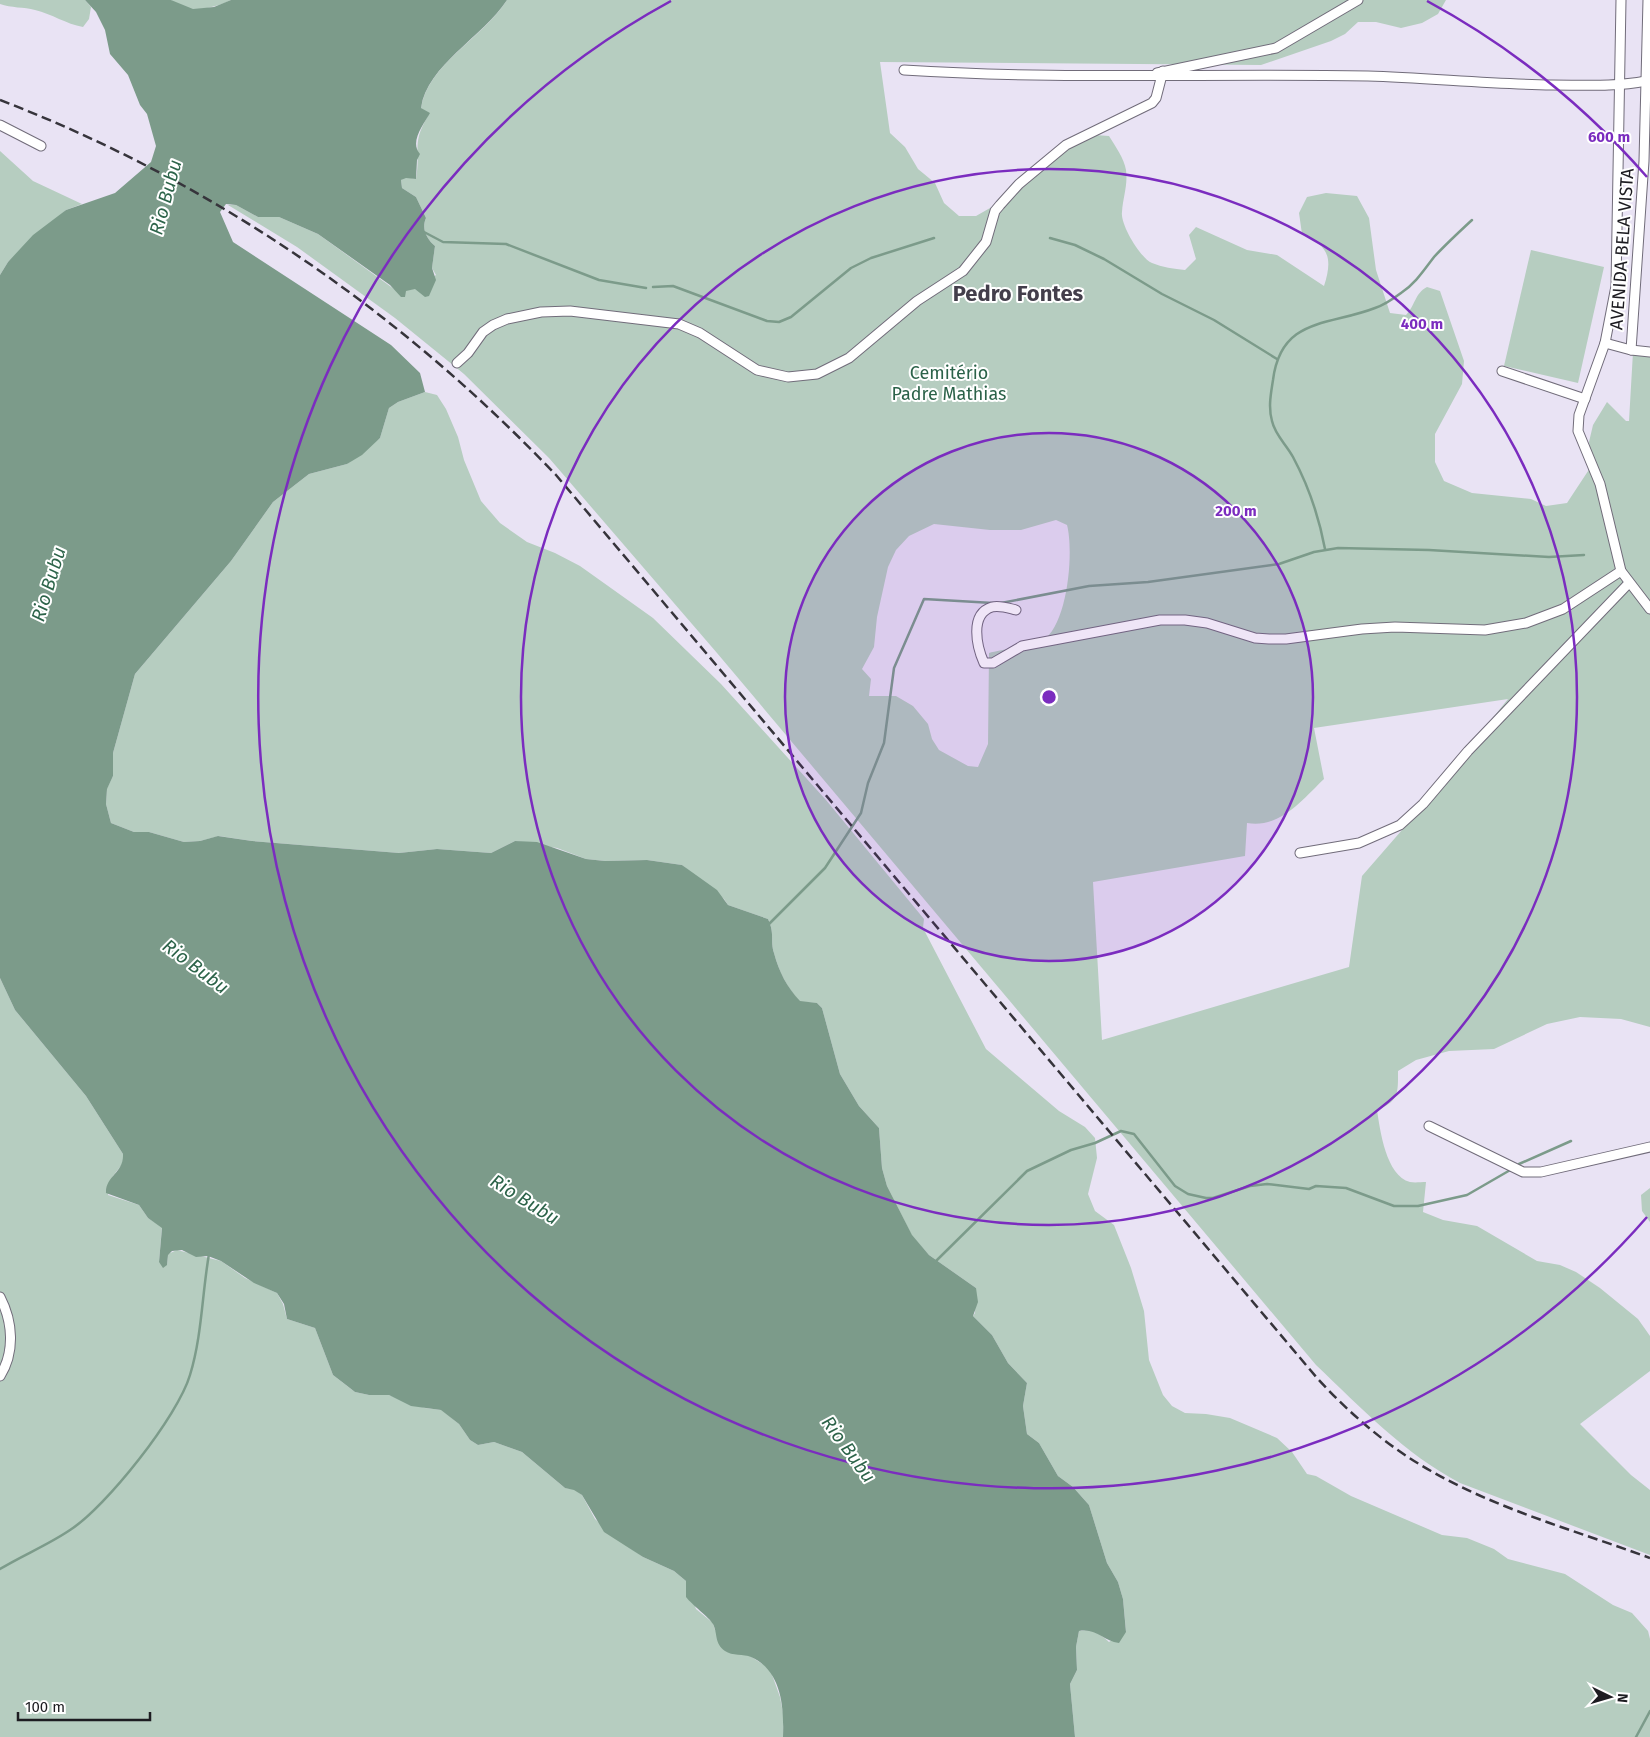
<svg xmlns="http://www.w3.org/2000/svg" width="1650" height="1737" font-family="'Fira Sans',sans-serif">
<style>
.green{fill:#b6cdc0;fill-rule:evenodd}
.water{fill:#7c9b8a}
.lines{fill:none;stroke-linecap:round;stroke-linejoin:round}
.stream{stroke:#7c9b8a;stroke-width:2.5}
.minor-casing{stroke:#716c7a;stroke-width:11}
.minor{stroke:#fff;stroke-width:9}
.rail{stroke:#36343b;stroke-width:2.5;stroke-dasharray:10 5;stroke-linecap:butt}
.ring{fill:none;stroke:#7b2cbf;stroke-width:2.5}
.labels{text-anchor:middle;stroke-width:4;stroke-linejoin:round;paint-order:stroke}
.street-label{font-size:18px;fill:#1d1c21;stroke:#fff}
.park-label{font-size:18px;fill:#2b6249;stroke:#fff}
.water-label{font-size:19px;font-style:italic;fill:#2d644a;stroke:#fff}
.district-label{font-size:22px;font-weight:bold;fill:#433e4b;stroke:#fff}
.centre{fill:#7b2cbf;stroke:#fff;stroke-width:2.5}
.ring-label{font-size:15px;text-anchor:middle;font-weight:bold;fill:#7b2cbf;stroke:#fff;stroke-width:4;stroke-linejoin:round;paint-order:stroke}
</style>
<rect width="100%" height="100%" fill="#e9e3f4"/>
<g class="green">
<path d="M0 0H85L91 7 89 19 83 27C66 24 52 14 35 10 24 7 11 8 0 4Z"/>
<path d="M171 0H231C215 8 185 16 171 0Z"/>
<path d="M507 0H1446L1438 14 1422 23 1401 28 1376 22H1358L1345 34 1331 41 1261 65 880 62 890 133 905 147 918 169 935 183 944 203 959 216H976L997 204 1074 145 1095 135 1109 136C1115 146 1124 158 1126 170 1128 185 1123 197 1122 212 1120 224 1140 258 1152 263 1162 267 1174 269 1185 270L1196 259 1189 235 1196 227 1247 250 1277 255 1324 286C1333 258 1329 246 1302 234L1299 213 1307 197 1326 193 1357 196 1369 218 1376 270 1390 313 1406 315C1415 306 1415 293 1427 287L1440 291 1464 361 1462 384 1435 434V462L1444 481 1472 493 1531 499 1546 506 1567 503 1592 465 1589 442 1593 425 1607 402 1626 421H1629L1633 352 1650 356V1027L1621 1019 1580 1017 1547 1024 1494 1049 1449 1051 1416 1060 1398 1071C1398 1093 1399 1101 1377 1110 1380 1130 1386 1176 1410 1182 1415 1183 1421 1182 1426 1182L1423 1212 1443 1220 1477 1226 1537 1261 1560 1265 1576 1272 1600 1288 1638 1319 1650 1336V1371L1580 1424 1631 1475 1650 1490V1555L1460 1483C1405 1454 1361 1408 1316 1365L717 653 549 458 464 374 395 318 297 247 228 205H236L258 217H279L318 234 394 289C414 293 420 286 436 275L432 268 435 246C427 239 421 229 426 218L416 197 402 188 401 180 406 177 416 179C421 150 411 144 428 116L421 108C428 64 483 38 507 0ZM1056 520 1067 525C1074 551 1068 626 1042 641 1037 645 1000 650 989 653L988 744 978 767 968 766 939 750 932 739 928 724 913 706 896 696H869L871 679 862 669 874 647 877 617 888 567 896 550 909 536 934 524 990 530H1021ZM1508 699 1402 830 1362 876 1349 967 1102 1040 1093 882 1245 856 1247 823C1280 829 1303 799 1324 779L1314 728Z"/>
<path d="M0 151 33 181 82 204 66 210 8 262 0 275Z"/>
<path d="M1531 250 1604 267 1578 383 1504 366Z"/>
<path d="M425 392 437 395 446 409 458 437 464 460 481 501 500 523 527 542 555 553 580 566 653 618 721 684 826 800 924 919 923 928 986 1049 1059 1111 1085 1127 1095 1138 1097 1158 1088 1194 1095 1211 1114 1225 1131 1268 1144 1311 1149 1360 1163 1395 1172 1406 1185 1413 1206 1414 1230 1418 1277 1438 1292 1452 1307 1474 1316 1476 1351 1496 1442 1535 1467 1538 1494 1549 1508 1559 1565 1574 1613 1605 1632 1613 1648 1631 1650 1639V1737H1075L1070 1684 1077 1670 1076 1647 1079 1631C1093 1629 1099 1633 1109 1642L1126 1631 1123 1599 1118 1582 1107 1563 1089 1505 1073 1487 1058 1476 1039 1443 1027 1434 1023 1406 1027 1383 1008 1363 992 1335 973 1316 975 1313 976 1288 929 1255 912 1236 887 1186 882 1168 879 1128 859 1106 840 1074 822 1008 817 1003 800 1002C787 987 779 972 774 953 770 940 775 934 768 919L728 905 724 899 682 865 647 860 605 861 586 859 557 848 515 841 491 853 437 849 399 853 252 841 219 836 200 841 184 842 149 832H134L111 823 106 804 107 788 113 776V753L135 674 231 561 273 502 309 474 347 464 380 438 389 408 398 402Z"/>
<path d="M0 978 15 1010 86 1096 123 1154V1163L113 1176 108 1195 139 1205 148 1218 162 1227 159 1262 167 1265 168 1254 177 1250 221 1261 245 1278 277 1293 283 1304 287 1319 315 1328 333 1375 355 1392 369 1395H389L425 1408 442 1410 459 1424 470 1440 478 1445 494 1442 522 1452 565 1488 574 1489 582 1495 595 1519 616 1538 643 1557 674 1571 686 1581 696 1609 713 1623 715 1630 741 1654 750 1656 770 1669 780 1697 783 1713V1737H0Z"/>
<path d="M1650 1188V1222L1642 1211 1641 1195Z"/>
</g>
<path class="water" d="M85 0H171L193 9 214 7 231 0H507C483 37 427 65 421 108L430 113C424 124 409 142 420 154L417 160 416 179 406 178 401 180 402 188 416 197 426 218C421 229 427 239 435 246L432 268 436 280 429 296 425 297 415 289 406 291 405 297H401L390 285 318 234 279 217H258L236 205 226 204 220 212 233 242 391 345 420 373 425 392 398 402 389 408 380 438 362 455 347 464 309 474 273 502 231 561 135 674 113 753V776L107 789 106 804 111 823 134 832H149L184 842 200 841 218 836 252 841 399 853 437 849 491 853 515 841 537 842 586 859 605 861 647 860 682 865 717 890 728 905 768 919C775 934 770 940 774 953 779 972 787 987 800 1001L817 1003 822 1008 840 1074 859 1106 879 1128 882 1168 887 1186 912 1235 929 1255 976 1288 978 1302 973 1316 992 1335 1008 1363 1027 1383 1023 1406 1027 1434 1039 1443 1058 1476 1073 1487 1089 1505 1107 1563 1118 1582 1123 1599 1126 1632 1119 1643C1103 1641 1097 1628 1079 1631L1076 1647 1077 1670 1070 1684 1075 1737H783C784 1707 782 1671 751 1657 744 1654 732 1656 725 1651 714 1643 718 1634 713 1624 709 1617 692 1605 686 1597V1581L674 1571 643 1557 604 1532 582 1495 574 1490 565 1488 522 1452 494 1442 478 1445 470 1440 459 1424 441 1410 411 1406 389 1395H369L355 1392 346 1385 333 1375 315 1328 287 1319 284 1304 277 1293 254 1283 221 1261 208 1256 196 1257 182 1250 172 1251 168 1255 167 1265 163 1268 159 1262 162 1228 148 1218 139 1205 106 1193C105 1176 124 1173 123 1154L86 1096 15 1010 0 978V275L8 262 33 235 66 210 115 193 151 162 156 146 147 114 140 105 128 75 110 54 105 30 96 12Z"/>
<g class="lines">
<g class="stream">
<path d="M424 232 443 242 506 244 599 280 646 288"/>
<path d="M1050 238 1075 245 1104 259 1162 294 1214 320 1277 359"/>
<path d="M653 287 673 286 767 321 779 322 791 317 851 268 871 258 934 238"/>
<path d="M1325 549C1319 517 1308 485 1293 457 1286 444 1275 435 1272 421 1268 407 1271 393 1273 380 1281 317 1329 326 1375 308 1384 305 1393 299 1401 293 1415 284 1424 270 1434 257 1446 244 1459 232 1472 220"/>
<path d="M1001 603 1089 586 1148 582 1279 564 1314 552 1338 548 1429 550 1549 557 1584 555"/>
<path d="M769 924 825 868 861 813 868 783 884 743 894 668 924 599 993 603"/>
<path d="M1519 1164 1571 1141"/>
<path d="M935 1262 1027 1171 1071 1150 1095 1143 1121 1131 1134 1134 1175 1186 1188 1194 1206 1198H1213L1250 1186 1267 1184 1309 1189 1316 1186 1346 1188 1394 1206H1418L1467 1195 1512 1169"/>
<path d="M0 1569C23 1555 48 1545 70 1530 106 1507 178 1416 190 1375 202 1336 202 1294 209 1254"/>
<path d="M1636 1737 1650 1711"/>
</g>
<g class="minor-casing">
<g id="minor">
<path d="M1621 0 1616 286 1605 343 1579 415 1578 431 1600 484 1621 571 1650 609"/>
<path d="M904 70C1059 80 1213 73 1368 76 1429 78 1491 84 1552 85 1584 85 1615 87 1646 81"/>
<path d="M1157 73 1276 48 1358 0"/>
<path d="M0 125 41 146"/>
<path d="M1605 343 1631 350 1650 352"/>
<path d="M1631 350 1644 161 1648 0"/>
<path d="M457 363 468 353 483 332 493 325 507 319 541 312 570 311 679 324 700 333 757 370 788 377 817 374 849 358 917 301 963 271 986 242 995 211 1000 205 1019 184 1066 145 1152 103 1156 98 1163 71"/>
<path d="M1502 371 1585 399"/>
<path d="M1016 610C1008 608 1000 605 992 607 969 614 977 647 984 663H993L1022 646 1160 620H1185L1207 623 1255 638 1269 639H1286L1362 629 1395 627 1485 630 1526 623 1563 609 1621 571"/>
<path d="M1300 853 1359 843 1400 825 1423 804 1468 751 1629 583"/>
<path d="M1429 1126 1523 1172H1541L1650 1147"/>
<path d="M0 1297C13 1322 15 1352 0 1376"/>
</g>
</g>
<use href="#minor" class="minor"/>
<path class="rail" d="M0 100C211 181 400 311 556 475L1317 1378C1350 1414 1388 1447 1431 1471 1499 1510 1577 1531 1650 1558"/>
</g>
<circle cx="1049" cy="697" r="264" fill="#7b2cbf" fill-opacity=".12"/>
<g class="ring">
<circle cx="1049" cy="697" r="264"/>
<circle cx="1049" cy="697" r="528"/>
<path d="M1647 1217A792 792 0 1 1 671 1M1427 1A792 792 0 0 1 1647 177"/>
</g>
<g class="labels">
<g class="street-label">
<text transform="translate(1622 249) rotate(-86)" y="6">AVENIDA BELA VISTA</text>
</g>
<g class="park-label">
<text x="949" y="379">Cemitério<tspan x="949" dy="21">Padre Mathias</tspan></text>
</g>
<g class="water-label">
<text transform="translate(165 197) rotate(-75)" y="7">Rio Bubu</text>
<text transform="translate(48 584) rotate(-73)" y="7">Rio Bubu</text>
<text transform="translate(196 966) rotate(37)" y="7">Rio Bubu</text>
<text transform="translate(525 1199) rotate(32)" y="7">Rio Bubu</text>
<text transform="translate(849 1449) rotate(54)" y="7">Rio Bubu</text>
</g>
<g class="district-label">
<text x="1018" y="301">Pedro Fontes</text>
</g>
</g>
<circle cx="1049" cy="697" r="8" class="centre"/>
<g class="ring-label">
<text x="1609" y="142">600 m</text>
<text x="1422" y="329">400 m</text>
<text x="1236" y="516">200 m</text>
</g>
<g transform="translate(1610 1697) rotate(95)" stroke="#ffffff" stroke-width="4" paint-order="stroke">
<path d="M0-4L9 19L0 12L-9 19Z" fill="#1d1c21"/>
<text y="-8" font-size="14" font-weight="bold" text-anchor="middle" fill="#1d1c21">N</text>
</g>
<path d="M18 1712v8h132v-8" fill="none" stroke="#1d1c21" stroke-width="2.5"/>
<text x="25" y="1712" font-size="15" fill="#1d1c21" stroke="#ffffff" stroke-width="4" paint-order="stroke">100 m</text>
</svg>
